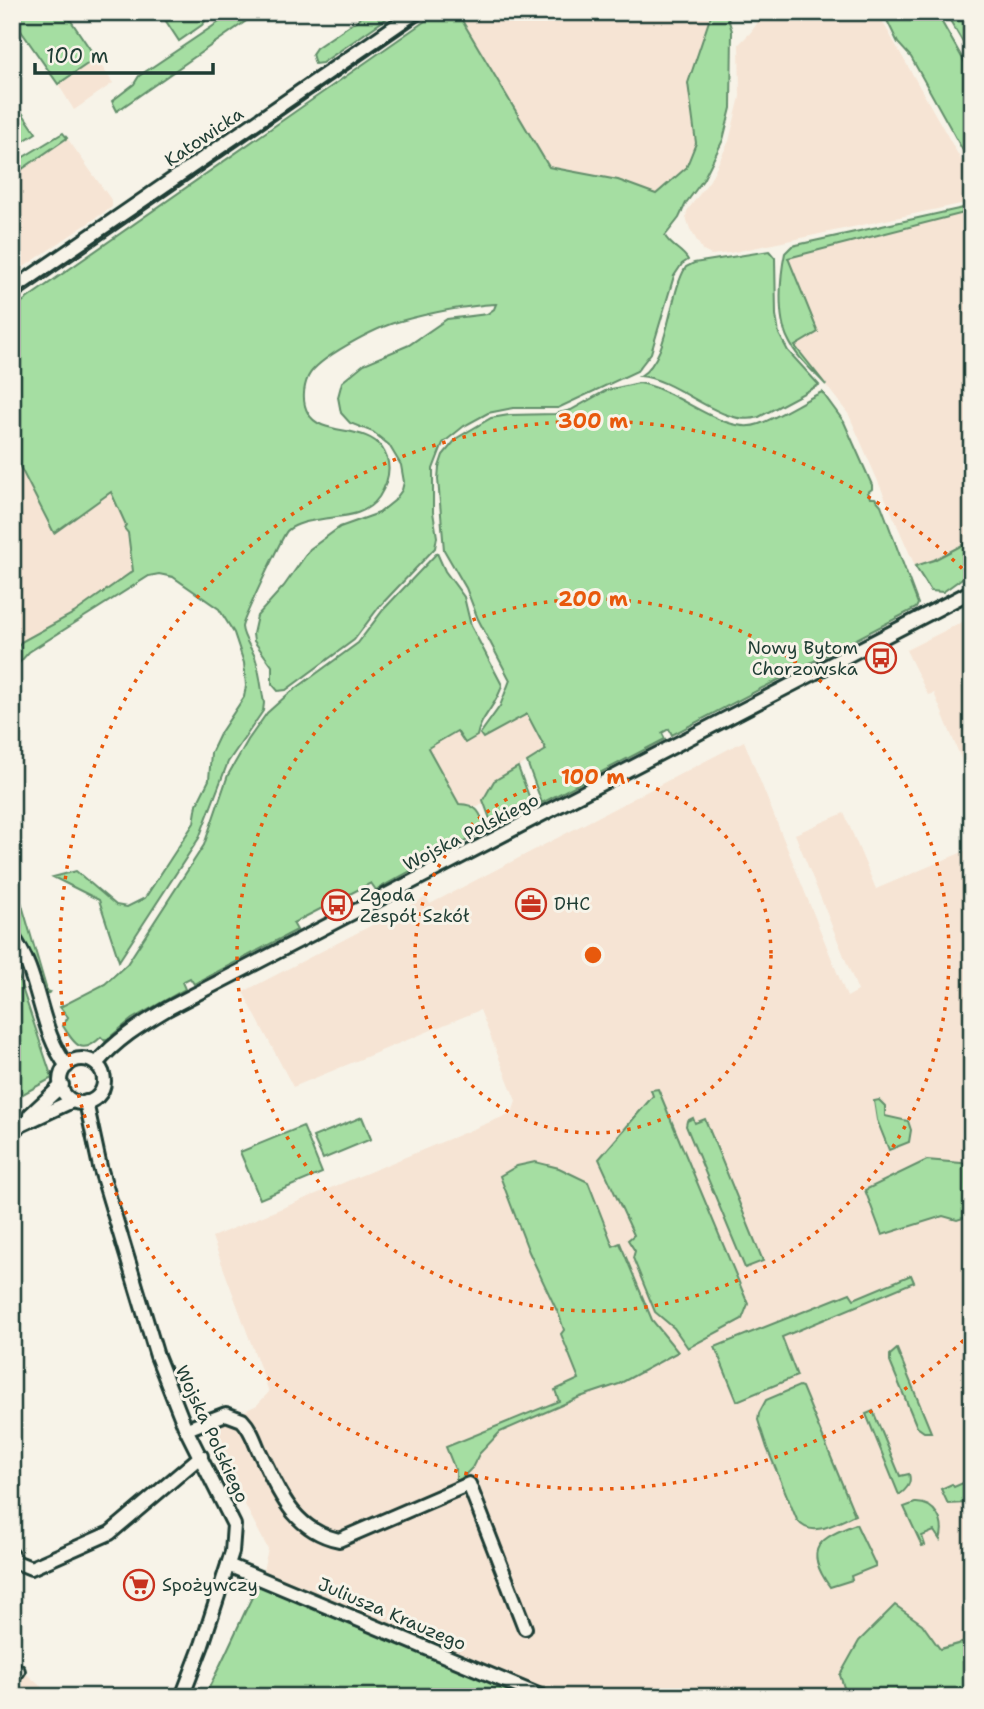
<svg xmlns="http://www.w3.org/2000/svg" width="984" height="1709" font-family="'Shantell Sans',sans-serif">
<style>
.built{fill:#f6e4d4}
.green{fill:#a5dea2;stroke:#628e6b;stroke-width:2}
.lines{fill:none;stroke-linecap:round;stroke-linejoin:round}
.minor-casing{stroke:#1f3d34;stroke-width:18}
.minor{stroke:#f7f3e8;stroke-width:12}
.tram{stroke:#1f3d34;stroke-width:2}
.ring{fill:none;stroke:#e8590c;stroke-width:3.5;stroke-dasharray:3.5 7}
.labels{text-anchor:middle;stroke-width:6;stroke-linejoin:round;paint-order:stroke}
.street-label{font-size:18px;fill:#1f3d34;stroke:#f7f3e8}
.poi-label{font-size:18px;fill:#1f3d34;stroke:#f7f3e8;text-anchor:start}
.centre{fill:#e8590c;stroke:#f7f3e8;stroke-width:3.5}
.ring-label{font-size:21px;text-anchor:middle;font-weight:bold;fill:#e8590c;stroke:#f7f3e8;stroke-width:6;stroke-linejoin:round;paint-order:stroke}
</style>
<rect width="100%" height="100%" fill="#f7f3e8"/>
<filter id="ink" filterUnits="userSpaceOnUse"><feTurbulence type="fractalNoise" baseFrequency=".0143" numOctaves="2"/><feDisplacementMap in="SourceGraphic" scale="14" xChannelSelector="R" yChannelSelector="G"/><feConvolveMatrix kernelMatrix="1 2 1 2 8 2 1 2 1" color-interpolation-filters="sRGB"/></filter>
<g filter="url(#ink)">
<g class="built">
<path d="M457 12H501L504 17 507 16 505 12H712L688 83 696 143 686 168 656 194 618 180 549 167Z"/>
<path d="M765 12H877L972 179V199L970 202 730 253 711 255 703 251 690 229 686 217 687 211 710 180 729 141 740 97 739 44 751 32Z"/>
<path d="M96 58 113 83 74 110 58 84Z"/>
<path d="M67 138 112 201V207L12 275V176Z"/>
<path d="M972 211V540L934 560 915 566 849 415 795 345 787 258Z"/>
<path d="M12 451 54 533 111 492 126 526 133 571 74 613 22 642 12 656Z"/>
<path d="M962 622 972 641V785L934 693 928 695 906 650Z"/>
<path d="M527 713 546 751 494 781 485 795 483 804 475 807 469 804 459 805 428 747 458 731 465 743 480 734 483 738Z"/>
<path d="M744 741 847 997 858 991 795 834 844 813 876 889 972 848V1640L940 1649 922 1624 840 1675 847 1697H515L481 1667 261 1579 268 1549 206 1430 257 1405 269 1392 212 1237 512 1113 516 1101 480 1010 293 1087 243 992 426 897 430 904Z"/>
<path d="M23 1671 53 1697H12V1684Z"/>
</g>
<g class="green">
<path d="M12 12H65L96 58 58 84 12 18Z"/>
<path d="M160 12H203L206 20 202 25 179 41Z"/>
<path d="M234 12H259L117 111 112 101 134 84 139 76Z"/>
<path d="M369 12H396L322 63 315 64 312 54 316 48Z"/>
<path d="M438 12H457L549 167 618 180 656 194 686 168 696 143 688 83 712 12H726L732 31 731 108 723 140 703 180 686 203 679 218 665 236C671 247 683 250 688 260L682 264 674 276 651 353 637 371 558 408H513L488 413 464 426 443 443 433 469V512L437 537 435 548 379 607 354 640 286 690 278 691 272 684V666L254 641 253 634 257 616 284 586 310 549 340 527 379 513 394 501 402 490 404 482 401 465 389 445 373 432 350 423 341 413 338 397 342 382 364 364 409 345 447 319 487 314 494 309 496 304C463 306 429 313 397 322 376 328 317 358 308 377 303 388 302 403 308 413 320 437 366 424 382 448 393 464 389 481 379 497 363 520 335 515 311 521 304 522 292 526 287 531 282 537 242 622 242 627 243 638 251 647 255 657 260 671 261 688 264 703L263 711 228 762 199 838 119 961 99 900 53 877 76 871 116 905 127 907 145 898 194 823 197 804 209 780 211 753 221 732 244 697 246 686 244 663 234 633 219 609 173 577 159 574 149 576 29 652 12 671V656L21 642 74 613 133 571 128 533 124 528 126 525 111 492 54 533 12 451V309Z"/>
<path d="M883 12H936L972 75V167L911 57 898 43Z"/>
<path d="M957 12H972V58L948 17Z"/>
<path d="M12 98 36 133 19 144 12 134Z"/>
<path d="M63 133 67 138 12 176V164Z"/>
<path d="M972 206V211L788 258 818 332 795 346 826 385C813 371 796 357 788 339 777 317 780 276 785 253L792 246Z"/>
<path d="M769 251 775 258 776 315 779 334 788 351 819 385 759 417C723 429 678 379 640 376 670 359 668 295 686 267L694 263Z"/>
<path d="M639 383C676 388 725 437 759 424 780 416 801 402 822 392L844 422 872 485V489L868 492 870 498H875L881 505 918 604 916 608 672 735 669 729 662 733 665 739 542 803 527 762 546 750 527 714 483 738 480 734 500 706 510 680 478 619 466 588 444 550 438 479 439 467 443 455 457 438 491 418 509 415 555 414 571 410 607 390Z"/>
<path d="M972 540V571L943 592 931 591 915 566 934 560Z"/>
<path d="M437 553 445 571 464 597 471 626 502 685C498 704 480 717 477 736L465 743 457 731 428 748 459 804C477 804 481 813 486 830L376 890 371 883 293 923 297 930 194 984 190 978 182 982 185 989 132 1019 105 1041 101 1037C82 1056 75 1045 63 1026L68 1017 60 1007 105 984 127 964 204 845 228 775 248 740 267 713 287 695 358 643 383 610Z"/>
<path d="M518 767 533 807 496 825 490 819 483 800 494 781Z"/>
<path d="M12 881H15L47 991 50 992 45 995 25 943 12 926Z"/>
<path d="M12 958 52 1078 12 1100Z"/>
<path d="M658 1089 748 1304 742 1319 688 1348 674 1328 655 1312 633 1258 635 1251 628 1240 634 1235 599 1159 653 1096 651 1090Z"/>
<path d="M879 1100 885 1106V1116L908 1121 911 1130 909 1142 889 1150 877 1120 874 1101Z"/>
<path d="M362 1117 371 1139 323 1159 313 1137Z"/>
<path d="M693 1118 695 1123 705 1119 763 1261 745 1268 686 1126 687 1121Z"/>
<path d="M303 1126 322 1173 260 1199 240 1152Z"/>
<path d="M927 1160 972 1164V1215L957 1220 943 1216 882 1235 865 1190Z"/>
<path d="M535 1162 559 1168 588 1182 613 1246 620 1243 652 1320 678 1352 619 1384 580 1397 500 1432 479 1454 472 1468 456 1484V1472L446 1447 559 1401 555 1390 579 1379 561 1334 564 1330 559 1315 529 1252 500 1176 517 1166Z"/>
<path d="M911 1275 914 1282 782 1337 797 1376 737 1401 715 1347 850 1293 854 1299Z"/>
<path d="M897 1349 931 1432H924L917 1427 890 1362V1355Z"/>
<path d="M799 1386 802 1387 855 1515C837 1522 812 1540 797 1520L767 1448 758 1420 759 1413 766 1400Z"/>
<path d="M873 1411 900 1476 909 1474C912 1483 907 1489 899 1495L866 1414Z"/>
<path d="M972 1479V1508L966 1503 948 1504 941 1489 952 1484 954 1487Z"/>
<path d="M915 1503C935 1502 946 1522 940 1540L934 1531 922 1536 925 1545 922 1546 904 1507Z"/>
<path d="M856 1524 876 1566 851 1576 852 1580 830 1587C801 1547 821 1538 856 1524Z"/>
<path d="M261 1579 481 1667 515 1697H204C225 1658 241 1618 261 1579Z"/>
<path d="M895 1605 922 1624 940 1649 972 1640V1697H847L840 1675 859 1641Z"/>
</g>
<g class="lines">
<g class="minor-casing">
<g id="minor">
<path d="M12 290 416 12"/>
<path d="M12 936C41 974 38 1029 67 1066"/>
<circle cx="82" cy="1081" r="22"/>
<path d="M96 1064C116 1040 140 1025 167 1009L972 591"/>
<path d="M86 1102 100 1167 157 1356 185 1427 234 1525 232 1552 202 1645 182 1697"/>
<path d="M30 1115 62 1085"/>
<path d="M12 1129 72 1101"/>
<path d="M187 1429 226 1414 242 1420C250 1428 254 1439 258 1449 278 1488 291 1530 339 1540L469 1484 525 1628"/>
<path d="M12 1555 16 1562 31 1568 110 1533 201 1456"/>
<path d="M228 1565 543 1697"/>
<path d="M12 1678 18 1671"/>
</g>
</g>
<use href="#minor" class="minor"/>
<path class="tram" d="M12 302 432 12"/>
</g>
</g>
<g class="ring">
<circle cx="593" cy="955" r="178"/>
<circle cx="593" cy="955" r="356"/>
<path d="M971 1333A534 534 0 1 1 971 577"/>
</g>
<defs>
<g id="bus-ring" transform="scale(1.575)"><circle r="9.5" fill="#f7f3e8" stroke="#c8321e" stroke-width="1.5"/><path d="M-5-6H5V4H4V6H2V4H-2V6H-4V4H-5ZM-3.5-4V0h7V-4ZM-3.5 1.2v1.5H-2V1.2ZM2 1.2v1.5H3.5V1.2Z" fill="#c8321e"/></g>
<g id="office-ring" transform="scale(1.575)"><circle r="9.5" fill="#f7f3e8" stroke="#c8321e" stroke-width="1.5"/><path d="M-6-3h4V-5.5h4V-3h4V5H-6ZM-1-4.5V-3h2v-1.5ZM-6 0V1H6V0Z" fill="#c8321e"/></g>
<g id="supermarket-ring" transform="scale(1.575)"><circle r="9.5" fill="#f7f3e8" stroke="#c8321e" stroke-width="1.5"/><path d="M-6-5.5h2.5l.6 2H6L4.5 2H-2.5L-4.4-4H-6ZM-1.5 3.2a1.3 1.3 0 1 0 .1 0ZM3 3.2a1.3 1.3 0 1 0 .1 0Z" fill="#c8321e"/></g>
</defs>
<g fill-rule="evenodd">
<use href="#bus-ring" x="881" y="658"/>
<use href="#office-ring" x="531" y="904"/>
<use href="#bus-ring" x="337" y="905"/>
<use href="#supermarket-ring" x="139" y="1585"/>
</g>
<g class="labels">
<g class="street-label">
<text transform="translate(204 137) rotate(-34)" y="6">Katowicka</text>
<text transform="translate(471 832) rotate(-27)" y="6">Wojska Polskiego</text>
<text transform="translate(212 1434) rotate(65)" y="6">Wojska Polskiego</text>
<text transform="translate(392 1614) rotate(23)" y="6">Juliusza Krauzego</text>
</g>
<g class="poi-label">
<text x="858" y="654" text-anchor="end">Nowy Bytom<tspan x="858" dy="21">Chorzowska</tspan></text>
<text x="360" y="901">Zgoda<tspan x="360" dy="21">Zespół Szkół</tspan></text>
<text x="554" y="910">DHC</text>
<text x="162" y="1591">Spożywczy</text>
</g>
</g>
<circle cx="593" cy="955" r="10" class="centre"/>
<g class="ring-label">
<text x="593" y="428">300 m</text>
<text x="593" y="606">200 m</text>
<text x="593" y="784">100 m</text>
</g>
<rect width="984" height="1709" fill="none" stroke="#f7f3e8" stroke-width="42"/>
<rect x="21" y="21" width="942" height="1667" fill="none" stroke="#1f3d34" stroke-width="2.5" filter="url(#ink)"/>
<path d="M35 63v10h178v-10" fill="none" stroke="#1f3d34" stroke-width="3.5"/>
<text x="46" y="63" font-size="21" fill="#1f3d34" stroke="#f7f3e8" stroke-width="5" paint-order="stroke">100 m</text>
</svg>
